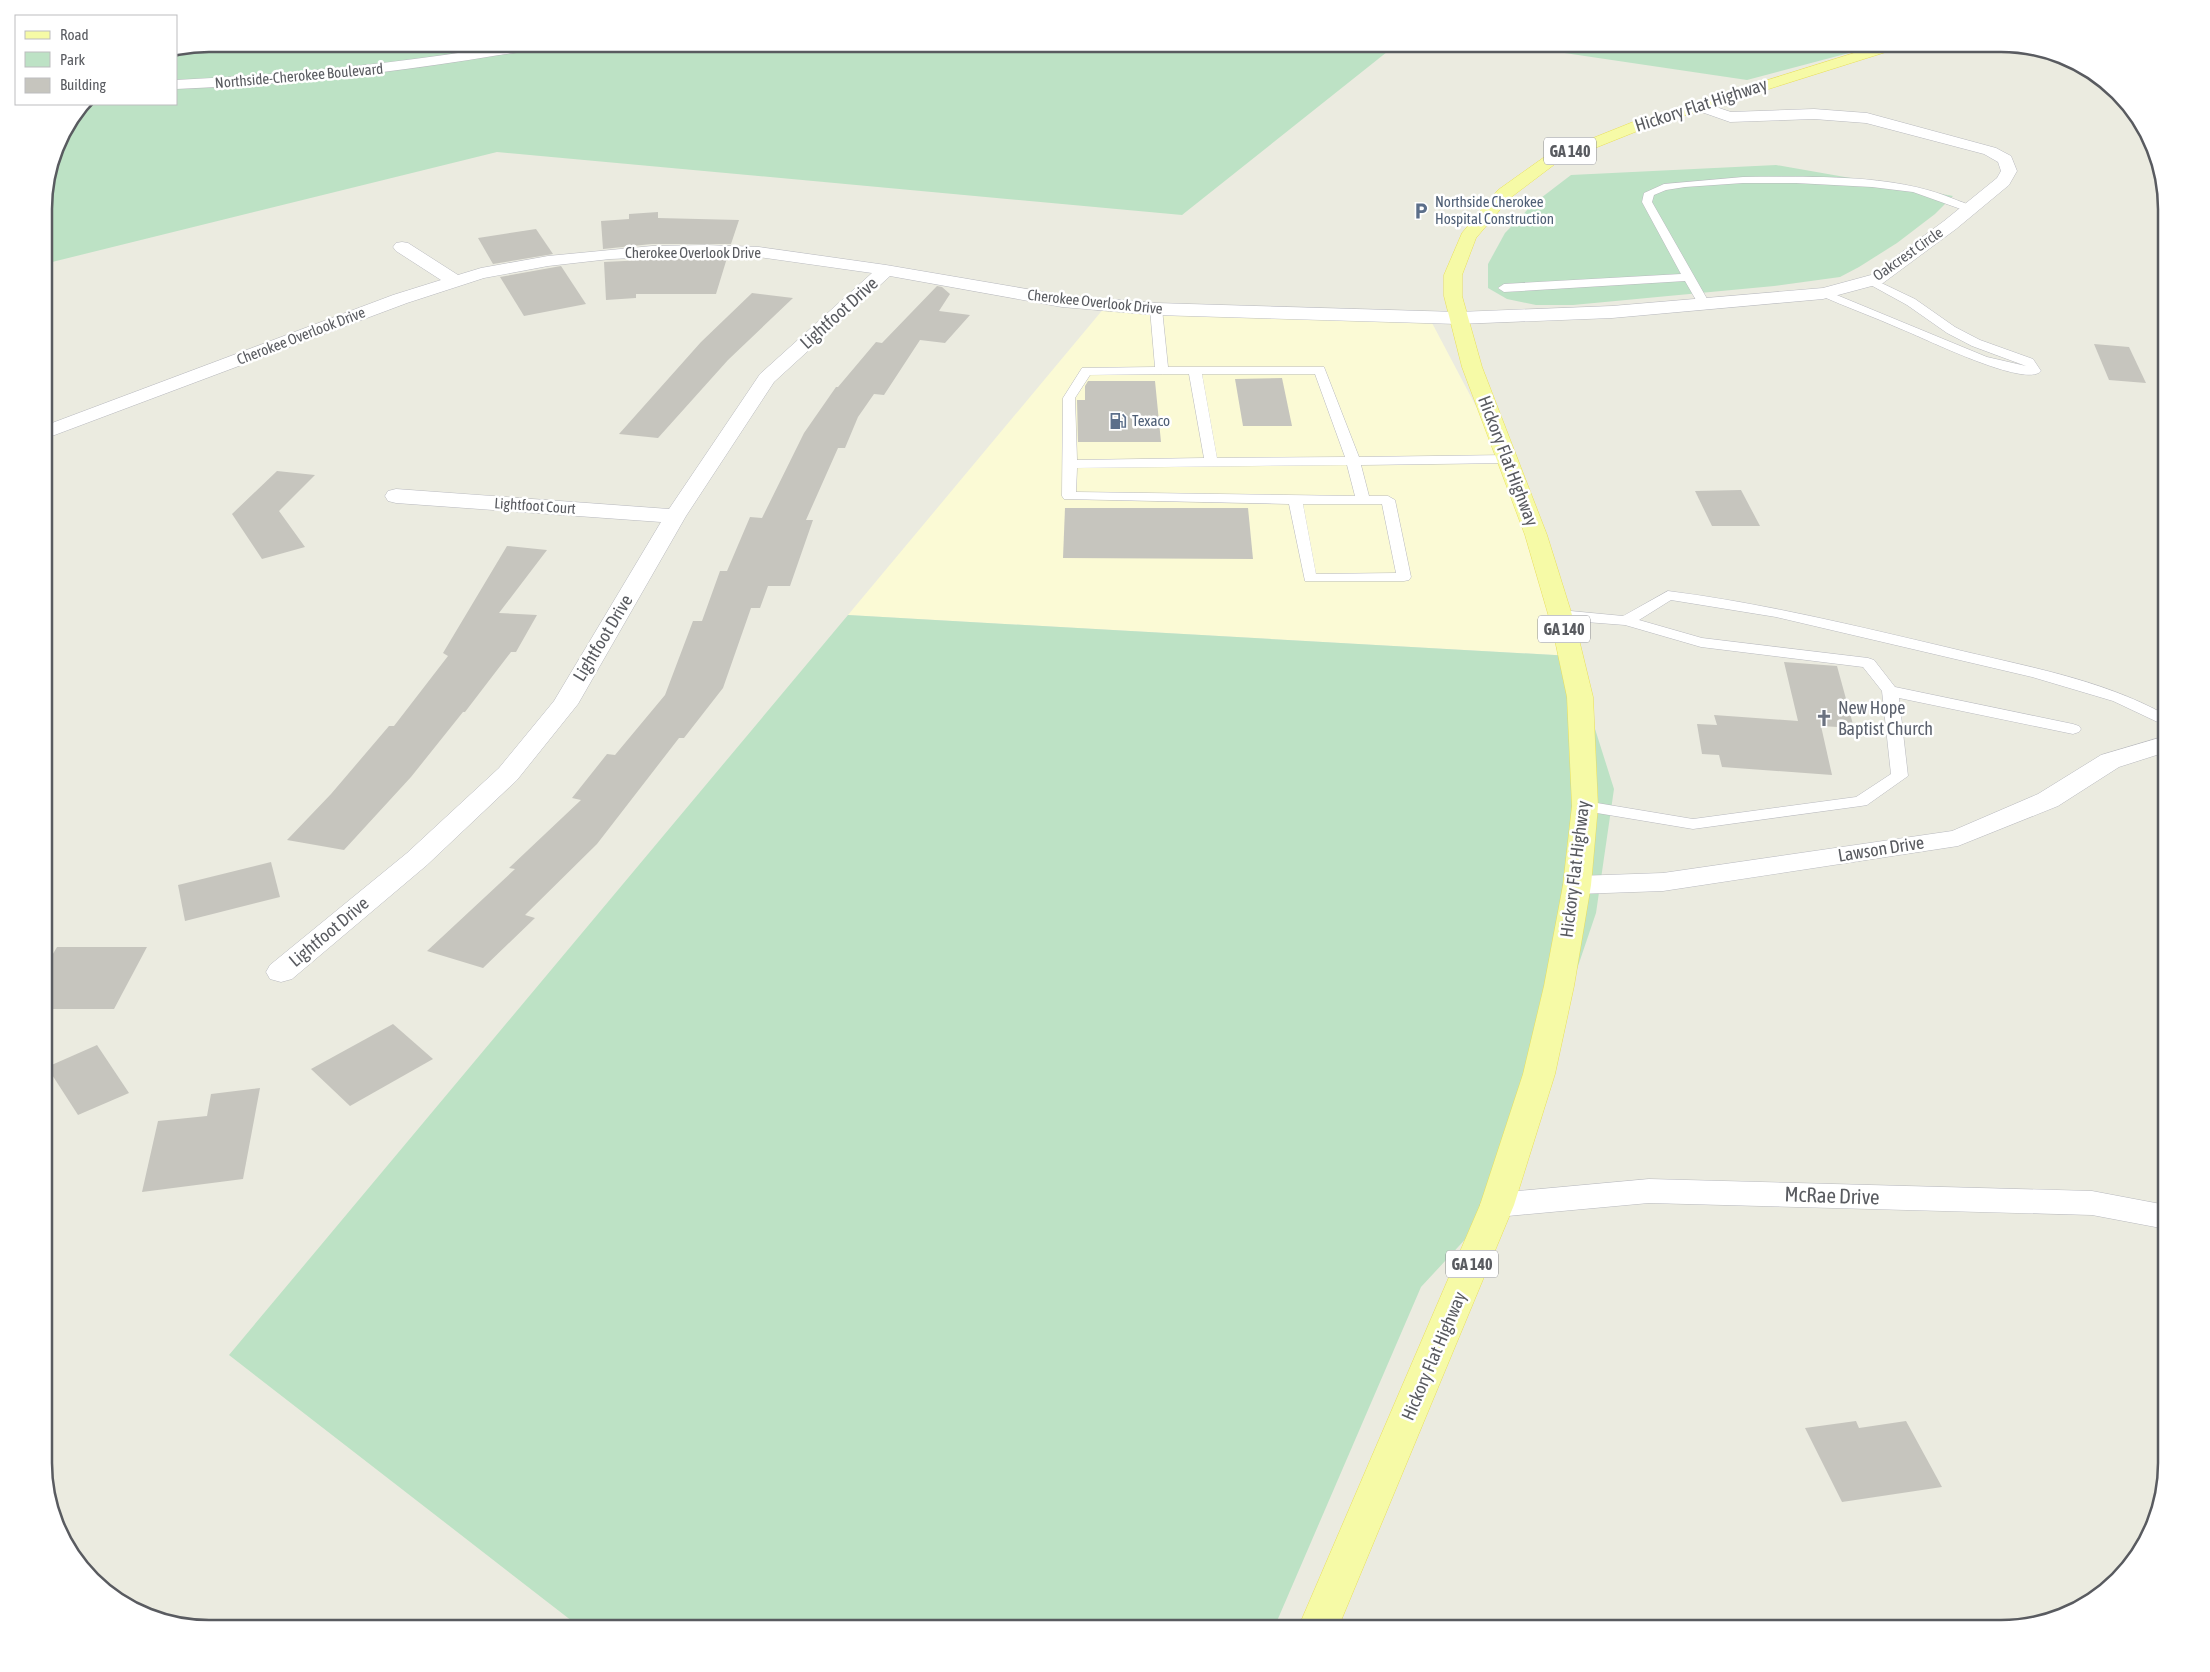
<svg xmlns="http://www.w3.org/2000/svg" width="2210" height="1672" font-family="'Asap Condensed',sans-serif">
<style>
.commercial{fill:#fbfad5}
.green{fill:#bde2c5}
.building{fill:#c6c5be}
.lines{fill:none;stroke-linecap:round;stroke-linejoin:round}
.service-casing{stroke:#b8b9be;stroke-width:1}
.minor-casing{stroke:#b8b9be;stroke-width:1}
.tertiary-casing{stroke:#b8b9be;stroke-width:1}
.primary-casing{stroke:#e9df5b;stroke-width:1}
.service{fill:#fff;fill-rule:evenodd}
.minor{fill:#fff;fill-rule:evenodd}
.tertiary{fill:#fff;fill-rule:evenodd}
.primary{fill:#f6faa6;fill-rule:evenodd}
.labels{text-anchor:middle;stroke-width:5;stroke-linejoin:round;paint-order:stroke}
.far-street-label{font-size:15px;fill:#595b60;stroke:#fff}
.far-service-label{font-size:15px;fill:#4e5e75;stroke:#fff;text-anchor:start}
.shield{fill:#fff;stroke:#8b8c90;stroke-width:1}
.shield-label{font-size:16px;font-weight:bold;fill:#595b60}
.street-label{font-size:18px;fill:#595b60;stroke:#fff}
.worship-label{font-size:18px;fill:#5b616d;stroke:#fff;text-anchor:start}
.near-street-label{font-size:21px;fill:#595b60;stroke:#fff}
.rim{fill:none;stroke:#595b60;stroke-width:2.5}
</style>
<rect width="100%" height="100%" fill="#ebebe0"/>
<path class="commercial" d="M1110 301 1431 321 1538 524 1572 656 848 615Z"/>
<g class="green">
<path d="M209 44H1397L1182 215 497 152 44 264V199L56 146 85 104H176V50Z"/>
<path d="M1503 44H1883L1747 80Z"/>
<path d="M1776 165 1953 196 1935 214 1897 243 1859 267 1840 277 1774 286 1573 305H1536L1507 299 1488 288V264L1505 233 1533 204 1571 175Z"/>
<path d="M848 615 1572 656 1614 789 1596 913 1497 1205 1421 1287 1274 1628H581L229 1355Z"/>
</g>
<g class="building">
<path d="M658 212V218L739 220 731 244H652L603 249 601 221 629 219V214Z"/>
<path d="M536 229 553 254 493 264 478 238Z"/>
<path d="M705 257 727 258 716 294H636V298L606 300 604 262Z"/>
<path d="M561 266 586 304 524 316 500 277Z"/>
<path d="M937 286 942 287 950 294 939 311 970 315 945 343 920 340 884 395 874 394 858 417 845 448H838L806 520H813L790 586H768L760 608H751L723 688 684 738H679L597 844 525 915 535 918 483 968 427 951 515 869 509 868 581 800 572 798 607 754 615 755 665 695 693 621H702L720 571H727L750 517 762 518 804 433 836 387H838L876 342 882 343Z"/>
<path d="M752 293 793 298 728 360 658 438 619 434 701 342Z"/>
<path d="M2094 344 2129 347 2146 383 2109 380Z"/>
<path d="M1282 378 1292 426H1243L1235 379Z"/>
<path d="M1088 381H1155L1161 442H1078L1077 400H1085V386Z"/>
<path d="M277 471 315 475 279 511 305 547 262 559 232 514Z"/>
<path d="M1741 490 1760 526H1712L1695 491Z"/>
<path d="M1065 508H1248L1253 559 1063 558Z"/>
<path d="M507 546 547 550 499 613 537 615 516 652H511L465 712H463L411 777 344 850 287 840 331 794 389 726H394L448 656 443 653Z"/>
<path d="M1784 662 1837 666 1854 728 1821 726 1832 775 1722 767 1719 755 1702 754 1697 724 1717 725 1714 715 1798 721Z"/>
<path d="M271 862 280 897 185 921 178 885Z"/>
<path d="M57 947H147L114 1009H44V969Z"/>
<path d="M393 1024 433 1059 350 1106 311 1069Z"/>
<path d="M97 1045 129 1093 78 1115 47 1067Z"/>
<path d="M260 1088 243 1179 142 1192 158 1121 207 1116 211 1094Z"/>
<path d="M1856 1421 1859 1428 1906 1421 1942 1487 1842 1502 1805 1428Z"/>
</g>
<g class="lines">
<g class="service-casing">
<g id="service">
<path d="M1743 177C1810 177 1892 173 1954 199 1961 202 1970 204 1974 209L1969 212 1913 192 1872 187 1796 183H1743L1685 187 1666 190 1654 195 1652 202 1710 304 1708 307H1700L1685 281 1504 292 1498 288 1504 284 1681 274 1642 202 1644 193 1664 184Z"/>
<path d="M1871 278 1915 299 1955 327 1980 340 2033 359 2041 371C2026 389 1922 337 1901 329 1874 317 1846 307 1819 295L1817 293 1819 291H1827L1987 357 2026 366 1972 346 1947 333 1907 305 1867 283 1865 281 1867 279Z"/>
<path d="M1156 305 1162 309 1168 367H1324L1359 457 1508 455 1515 459 1508 463 1361 465 1369 496H1388L1395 500 1411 577 1409 580 1404 581H1305L1289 504 1064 499 1062 496 1063 398 1082 368 1155 367 1150 309ZM1163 374H1189L1204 458 1077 460 1075 398 1090 375ZM1202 374H1315L1345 457 1217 458ZM1347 465 1355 496 1076 492 1077 468ZM1303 504H1382L1396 573 1316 574Z"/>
<path d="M1668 591C1763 603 1856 626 1950 648 2023 666 2099 678 2166 715V726L2113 701 2032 677 1776 617 1671 600 1639 620 1702 638 1868 658 1874 660 1895 687 2073 724 2079 726 2081 729 2079 732 2073 734 1899 698 1908 776 1867 805 1861 806 1693 829 1579 810 1576 806 1579 802 1585 801 1693 819 1856 797 1891 774 1882 691 1863 667 1701 647 1625 625 1560 620 1555 618 1552 615 1555 612 1560 610 1623 616Z"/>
</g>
</g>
<g class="minor-casing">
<g id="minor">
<path d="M1698 101 1731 112 1814 109 1867 113 1996 148 2011 156 2017 171 2009 185 1956 229 1883 283 1823 299 1612 318 1458 324 1156 315 1062 307 890 276 774 382 686 516 578 704 517 780 427 865 292 979 281 982 270 979 266 972 270 965 407 853 499 768 554 701 661 522 396 503 388 501 385 496 388 491 396 489 669 509 760 374 872 273 759 257 705 255 610 259 548 266 484 278 407 303 44 439V426L393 295 441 280 396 251 393 247 396 243 402 242 408 243 458 275 481 268 548 256 652 246 705 245 759 247 886 265 1062 295 1156 303 1458 312 1612 306 1823 288 1871 275 1944 221 1997 178 2001 171 1998 162 1984 154 1866 123 1814 119 1730 122 1693 109 1690 106 1693 103Z"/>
<path d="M2166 736V752L2119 767 2058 806 1958 846 1663 891 1577 894 1567 891 1563 885 1567 879 1577 876 1663 873 1952 831 2038 794 2101 755Z"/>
<path d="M1649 1179 2092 1191 2166 1205V1229L2092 1215 1649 1203 1497 1217 1485 1214 1480 1205 1485 1196 1497 1193Z"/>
</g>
</g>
<g class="tertiary-casing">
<path id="tertiary" d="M515 44H546C541 51 509 53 499 55 392 73 284 85 176 89V80C290 75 403 63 515 44Z"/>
</g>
<g class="primary-casing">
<path id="primary" d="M1883 44H1904L1902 47 1645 128 1555 164 1510 198 1476 238 1462 275V296L1482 367 1547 535 1577 631 1593 697 1598 806 1591 885 1574 986 1555 1074 1514 1205 1338 1628H1298L1480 1205 1523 1074 1544 986 1563 885 1572 806 1567 697 1553 631 1525 535 1462 367 1444 296V275L1462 233 1498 190 1543 158 1633 122Z"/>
</g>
<use href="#service" class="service"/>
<use href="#minor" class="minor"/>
<use href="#tertiary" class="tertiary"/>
<use href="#primary" class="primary"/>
</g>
<defs>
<g id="parking-bare" transform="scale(1.35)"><path d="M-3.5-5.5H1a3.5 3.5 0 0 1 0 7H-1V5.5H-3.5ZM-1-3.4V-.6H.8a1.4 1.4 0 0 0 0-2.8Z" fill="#5c6f8a" stroke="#fff" stroke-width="2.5" paint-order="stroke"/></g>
<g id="fuel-bare" transform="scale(1.35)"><path d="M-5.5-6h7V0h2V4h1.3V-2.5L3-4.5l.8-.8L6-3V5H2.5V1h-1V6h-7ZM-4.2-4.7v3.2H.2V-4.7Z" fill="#5c6f8a" stroke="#fff" stroke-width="2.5" paint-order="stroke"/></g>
<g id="church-bare" transform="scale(1.35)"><path d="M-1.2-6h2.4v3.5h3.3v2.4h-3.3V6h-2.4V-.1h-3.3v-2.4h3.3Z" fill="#6b7280" stroke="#fff" stroke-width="2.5" paint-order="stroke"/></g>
</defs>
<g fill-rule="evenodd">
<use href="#parking-bare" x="1421" y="211"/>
<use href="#fuel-bare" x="1118" y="421"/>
<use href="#church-bare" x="1824" y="718"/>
</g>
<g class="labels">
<g class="far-street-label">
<text transform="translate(299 76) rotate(-5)" y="5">Northside-Cherokee Boulevard</text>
<text x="693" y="258">Cherokee Overlook Drive</text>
<text transform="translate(1908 254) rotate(-35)" y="5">Oakcrest Circle</text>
<text transform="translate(1095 302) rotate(6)" y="5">Cherokee Overlook Drive</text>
<text transform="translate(301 336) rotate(-21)" y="5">Cherokee Overlook Drive</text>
<text transform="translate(535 506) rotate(4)" y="5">Lightfoot Court</text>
</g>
<g class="far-service-label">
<text x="1435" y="207">Northside Cherokee<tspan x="1435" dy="17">Hospital Construction</tspan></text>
<text x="1132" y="426">Texaco</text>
</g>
<g class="shield">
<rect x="1544" y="137.5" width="52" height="27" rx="4"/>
<rect x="1538" y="615.5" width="52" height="27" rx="4"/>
<rect x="1446" y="1250.5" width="52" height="27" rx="4"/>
</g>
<g class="shield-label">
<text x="1570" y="157">GA 140</text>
<text x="1564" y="635">GA 140</text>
<text x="1472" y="1270">GA 140</text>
</g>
<g class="street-label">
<text transform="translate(1701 105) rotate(-18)" y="6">Hickory Flat Highway</text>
<text transform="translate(839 313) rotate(-42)" y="6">Lightfoot Drive</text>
<text transform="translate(1508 461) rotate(69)" y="6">Hickory Flat Highway</text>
<text transform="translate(603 638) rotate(-59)" y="6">Lightfoot Drive</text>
<text transform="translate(1881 849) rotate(-9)" y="6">Lawson Drive</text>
<text transform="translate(1575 869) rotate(-83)" y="6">Hickory Flat Highway</text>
<text transform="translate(329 932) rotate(-40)" y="6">Lightfoot Drive</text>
<text transform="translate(1434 1356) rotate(-67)" y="6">Hickory Flat Highway</text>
</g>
<g class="worship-label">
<text x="1838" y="714">New Hope<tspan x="1838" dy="21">Baptist Church</tspan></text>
</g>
<g class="near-street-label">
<text transform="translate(1832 1196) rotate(2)" y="7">McRae Drive</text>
</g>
</g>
<path d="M0 0H2210V1672H0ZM209 52H2001A157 157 0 0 1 2158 209V1463A157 157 0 0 1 2001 1620H209A157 157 0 0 1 52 1463V209A157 157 0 0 1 209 52Z" fill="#fff" fill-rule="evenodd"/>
<path class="rim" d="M209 52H2001A157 157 0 0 1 2158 209V1463A157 157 0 0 1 2001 1620H209A157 157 0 0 1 52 1463V209A157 157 0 0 1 209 52Z"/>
<rect x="15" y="15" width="162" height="90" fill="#ffffff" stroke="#bdbdbf"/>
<rect x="25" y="31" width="25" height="8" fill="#f6faa6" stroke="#bdbdbf"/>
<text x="60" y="40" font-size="15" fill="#595b60">Road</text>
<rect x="25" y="52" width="25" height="15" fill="#bde2c5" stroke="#bdbdbf"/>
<text x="60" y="65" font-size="15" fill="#595b60">Park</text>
<rect x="25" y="78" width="25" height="15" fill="#c6c5be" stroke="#bdbdbf"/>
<text x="60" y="90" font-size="15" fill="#595b60">Building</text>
</svg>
